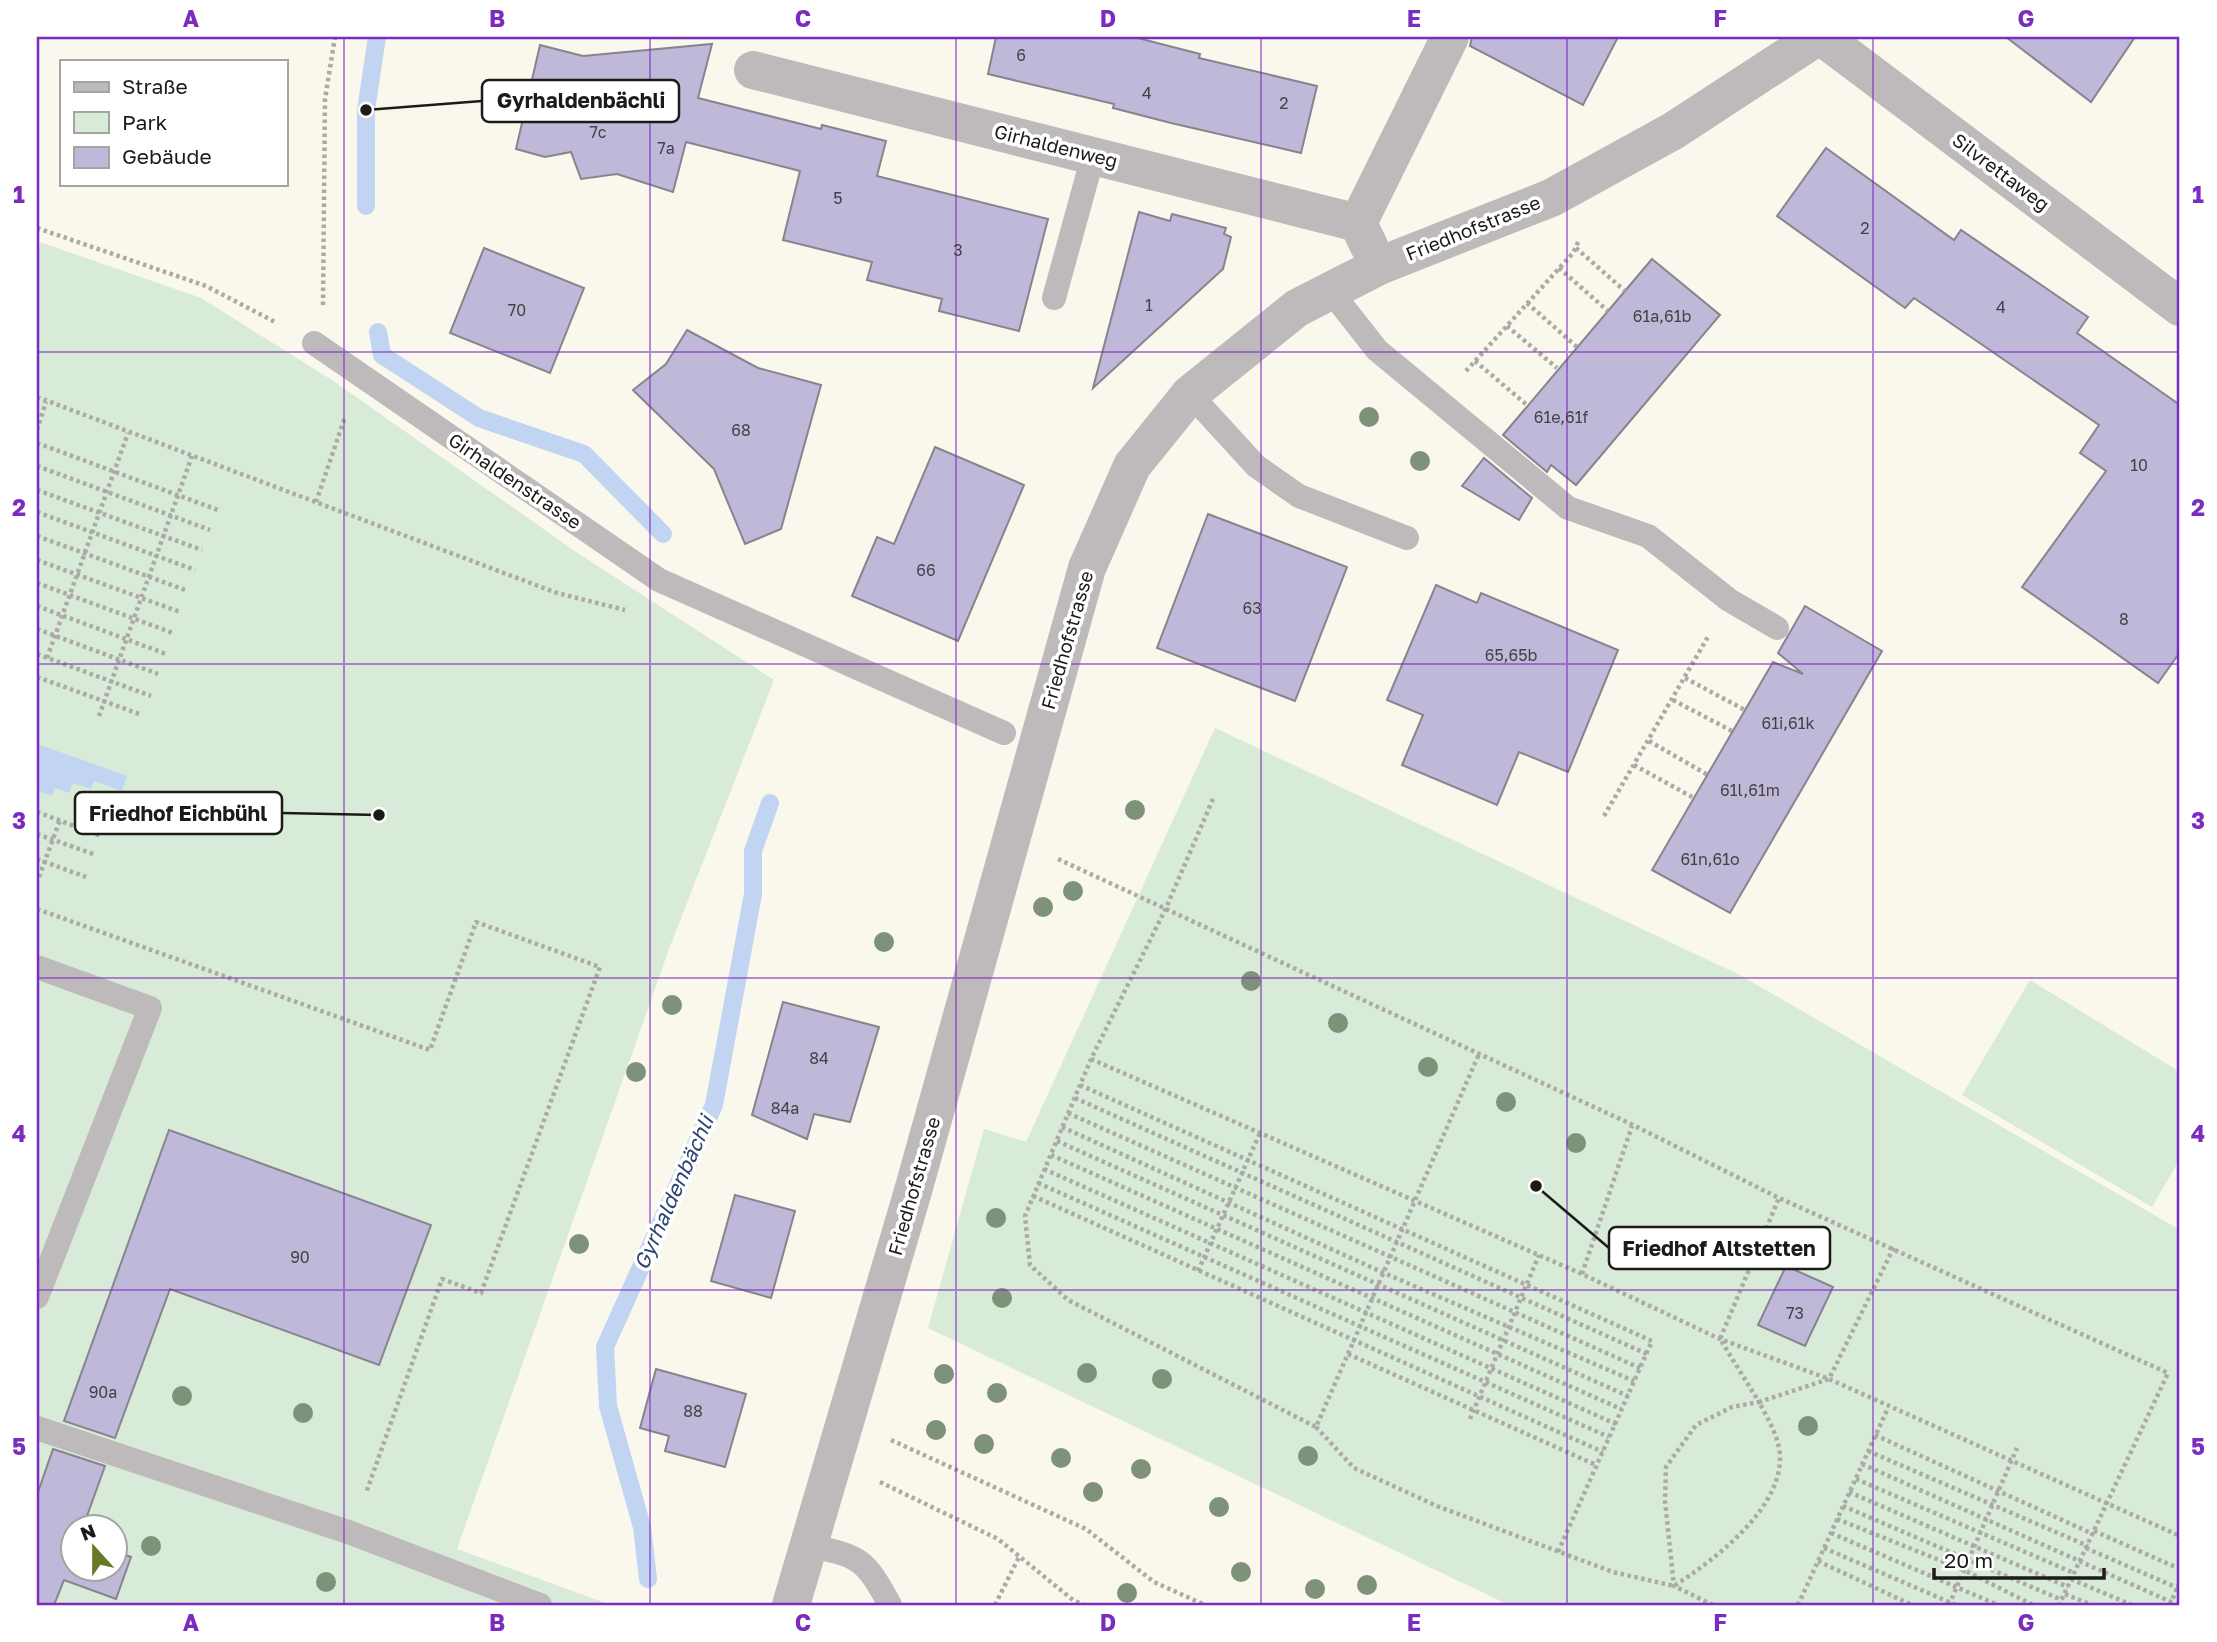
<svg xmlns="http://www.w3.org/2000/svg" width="2217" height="1642" font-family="'Golos Text',sans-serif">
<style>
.green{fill:#d8ead8;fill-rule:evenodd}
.water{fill:#c1d4f1}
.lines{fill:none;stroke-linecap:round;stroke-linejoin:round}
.stream{stroke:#c1d4f1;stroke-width:18}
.building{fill:#c0b8d8;stroke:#86848d;stroke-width:2}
.path{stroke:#acaaa2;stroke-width:4.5;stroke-dasharray:3.5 3.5;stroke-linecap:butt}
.service{stroke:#beb9ba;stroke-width:24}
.minor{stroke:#beb9ba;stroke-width:38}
.tree{fill:#7e9179}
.grid{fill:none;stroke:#7b2cbf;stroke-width:2;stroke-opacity:0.55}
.labels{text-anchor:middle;stroke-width:7;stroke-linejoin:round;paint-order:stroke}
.number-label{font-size:16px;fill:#454247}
.street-label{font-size:19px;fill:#1c1b17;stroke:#fff}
.water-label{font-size:21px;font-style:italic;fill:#2a446c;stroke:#fff}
.leader{fill:none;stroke:#1c1b17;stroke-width:2.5}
.callout-dot{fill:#1c1b17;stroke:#fff;stroke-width:2.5}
.callout{fill:#fff;stroke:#1c1b17;stroke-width:2.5}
.callout-label{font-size:21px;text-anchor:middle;font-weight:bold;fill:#1c1b17}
.neatline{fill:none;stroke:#7b2cbf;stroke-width:2.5}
.grid-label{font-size:23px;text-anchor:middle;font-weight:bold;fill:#7b2cbf}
</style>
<rect width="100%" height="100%" fill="#faf7ed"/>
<g class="green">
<path d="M37 241 201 298 335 382 576 552 774 680 669 949 457 1549 611 1605H37ZM74 1526H116V1568H74Z"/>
<path d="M1215 728 1740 975 2180 1230V1605H1509L928 1328 984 1129 1026 1142Z"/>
<path d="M2030 980 2180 1072V1159L2152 1207 1962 1095Z"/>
</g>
<path class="water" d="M37 744 127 776 122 791 94 781 91 789 73 783 69 793 55 788 52 796 37 791Z"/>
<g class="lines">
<g class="stream">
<path d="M366 206V110L377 37"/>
<path d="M378 332 382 355 479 418 584 454 663 534"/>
<path d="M648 1579 642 1527 608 1406 605 1347 714 1105 753 894V851L770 803"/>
</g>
</g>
<g class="building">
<path d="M996 37H1134L1200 54 1199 58 1317 86 1301 153 1171 123 1113 108 1114 104 988 74Z"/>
<path d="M1472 37H1618L1583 105 1470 46Z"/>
<path d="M2006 37H2135L2091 102Z"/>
<path d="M712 44 698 98 821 129 822 125 886 141 877 176 1048 219 1019 331 939 311 942 299 867 280 872 262 783 240 800 171 686 142 673 192 617 174 581 179 571 152 545 157 516 149 540 45 583 56Z"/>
<path d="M1826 148 1954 240 1961 230 2088 317 2077 333 2180 405V652L2158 683 2022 587 2106 471 2080 453 2099 425 1914 298 1905 308 1777 216Z"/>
<path d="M1139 212 1170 221 1172 214 1226 228 1224 234 1231 237 1223 269 1093 388Z"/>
<path d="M484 248 584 288 550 373 450 333Z"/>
<path d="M1652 259 1720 315 1576 485 1551 465 1547 472 1503 435Z"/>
<path d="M687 330 758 368 821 385 781 529 745 544 714 469 633 390 666 364Z"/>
<path d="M935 447 1024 485 958 641 852 596 877 537 894 544Z"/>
<path d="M1484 458 1532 498 1519 520 1462 486Z"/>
<path d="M1208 514 1347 567 1295 701 1157 648Z"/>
<path d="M1436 585 1477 603 1481 593 1618 650 1568 772 1519 752 1497 805 1402 765 1423 715 1387 700Z"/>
<path d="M1805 606 1882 651 1730 913 1652 870 1773 662 1803 674 1778 653Z"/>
<path d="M783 1002 879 1027 850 1122 814 1114 807 1139 752 1115Z"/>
<path d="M169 1130 431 1225 379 1365 170 1289 115 1438 64 1421Z"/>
<path d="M735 1195 795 1211 771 1298 711 1281Z"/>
<path d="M1786 1266 1833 1287 1805 1346 1758 1325Z"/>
<path d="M656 1369 746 1394 725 1467 665 1451 669 1436 640 1428Z"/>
<path d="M53 1449 105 1466 83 1527H74V1569H116V1552L131 1557 116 1599 64 1580 54 1605H37V1495Z"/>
</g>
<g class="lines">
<g class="path">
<path d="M37 228 206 286 277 323"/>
<path d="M1576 248 1625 291"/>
<path d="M1559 268 1608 311"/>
<path d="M1527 303 1577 347"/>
<path d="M323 305 325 99 335 37"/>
<path d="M1507 326 1557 368"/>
<path d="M1475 361 1527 405"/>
<path d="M1466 371 1573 253 1579 240"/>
<path d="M37 397 557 593 625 610"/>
<path d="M37 430 46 402"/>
<path d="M37 443 218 510"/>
<path d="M37 466 210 530"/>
<path d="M37 490 202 550"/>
<path d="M316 502 345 417"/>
<path d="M37 512 195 570"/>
<path d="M37 536 188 591"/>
<path d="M37 560 180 612"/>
<path d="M37 583 173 633"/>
<path d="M37 606 166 654"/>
<path d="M37 629 158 674"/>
<path d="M37 654 151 696"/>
<path d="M47 658 128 433"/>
<path d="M37 677 142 715"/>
<path d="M1685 678 1745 710"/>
<path d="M1673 700 1732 731"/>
<path d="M99 716 192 456"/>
<path d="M1649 741 1708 775"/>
<path d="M1634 765 1694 798"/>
<path d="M1213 799 1166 908 1091 1059 1025 1216 1030 1265 1068 1300 1316 1427 1479 1054"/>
<path d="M37 812 101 836"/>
<path d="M1604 816 1709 635"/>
<path d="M37 834 96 855"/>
<path d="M37 859 86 877"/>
<path d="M1058 859 1633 1125 1779 1198 2168 1373 2059 1605"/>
<path d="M39 877 60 820"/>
<path d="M37 909 430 1050 476 922 600 967 481 1293 442 1279 366 1493"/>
<path d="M1091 1059 1582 1274 1720 1339 1829 1379 2180 1536"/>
<path d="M1080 1085 1652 1341 1558 1552"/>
<path d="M1075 1098 1647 1354"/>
<path d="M1068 1113 1640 1368"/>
<path d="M1062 1127 1384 1273 1634 1381"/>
<path d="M1057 1141 1628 1396"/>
<path d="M1051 1155 1621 1409"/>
<path d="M1044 1169 1616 1424"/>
<path d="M1038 1183 1609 1437"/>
<path d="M1033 1196 1603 1452"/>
<path d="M1198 1271 1260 1133"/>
<path d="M1582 1274 1632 1126"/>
<path d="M1348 1354 1596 1465"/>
<path d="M1470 1419 1539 1255"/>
<path d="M1316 1427 1354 1468 1437 1506 1613 1572 1674 1586C1714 1560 1781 1510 1780 1457 1780 1439 1767 1417 1759 1402L1829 1379 1894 1247"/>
<path d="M1875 1435 2093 1534"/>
<path d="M891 1440 1086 1529 1154 1582 1205 1605"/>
<path d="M1868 1451 2088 1546"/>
<path d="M1862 1464 2178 1605"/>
<path d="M1856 1479 2074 1573"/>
<path d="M880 1482 998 1539 1073 1600 1084 1605"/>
<path d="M1849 1492 2068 1587"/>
<path d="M1843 1506 2062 1600"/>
<path d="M1837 1519 1964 1570 2033 1605"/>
<path d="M2094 1531 2180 1569"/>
<path d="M1831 1533 1998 1605"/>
<path d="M1824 1548 1956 1605"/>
<path d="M2086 1548 2180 1589"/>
<path d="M1818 1561 1912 1605"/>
<path d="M2071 1579 2132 1605"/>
<path d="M2065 1594 2092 1605"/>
<path d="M995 1605 1019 1557"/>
<path d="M1713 1605 1674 1586 1665 1501 1666 1467 1696 1425 1732 1407 1759 1402 1720 1339 1779 1198"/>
<path d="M1798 1605 1888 1408"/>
<path d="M1949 1605 2017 1448"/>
<path d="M2170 1605 2180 1581"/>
</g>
<g class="service">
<path d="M1329 289 1377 350 1568 508 1648 536 1729 600 1777 628"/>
<path d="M1054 298 1093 156"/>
<path d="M314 343 659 580 1004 733"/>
<path d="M1190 394 1256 466 1299 496 1407 538"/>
<path d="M37 967 150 1008 37 1297"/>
<path d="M37 1428 351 1533 540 1605"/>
<path d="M808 1545C860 1557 864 1557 890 1605"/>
</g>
<g class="minor">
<path d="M1822 37 2180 307"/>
<path d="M753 70 1358 223"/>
<path d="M1369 246 1358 223 1450 37"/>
<path d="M791 1605 913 1191 1087 568 1132 466 1190 394 1297 308 1379 266 1551 198 1673 131 1817 37"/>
</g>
</g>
<g class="tree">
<circle cx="1369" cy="417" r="10"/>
<circle cx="1420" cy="461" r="10"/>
<circle cx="1135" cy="810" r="10"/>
<circle cx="1073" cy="891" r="10"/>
<circle cx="1043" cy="907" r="10"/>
<circle cx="884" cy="942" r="10"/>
<circle cx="1251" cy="981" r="10"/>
<circle cx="672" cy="1005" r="10"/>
<circle cx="1338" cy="1023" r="10"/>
<circle cx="1428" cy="1067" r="10"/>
<circle cx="636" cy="1072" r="10"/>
<circle cx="1506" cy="1102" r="10"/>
<circle cx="1576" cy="1143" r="10"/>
<circle cx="996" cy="1218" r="10"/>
<circle cx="579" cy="1244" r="10"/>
<circle cx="1002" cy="1298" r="10"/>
<circle cx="1087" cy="1373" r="10"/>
<circle cx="944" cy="1374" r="10"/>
<circle cx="1162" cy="1379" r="10"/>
<circle cx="997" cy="1393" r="10"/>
<circle cx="182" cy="1396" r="10"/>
<circle cx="303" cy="1413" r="10"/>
<circle cx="1808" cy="1426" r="10"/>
<circle cx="936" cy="1430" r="10"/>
<circle cx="984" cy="1444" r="10"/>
<circle cx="1308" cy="1456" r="10"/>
<circle cx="1061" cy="1458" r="10"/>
<circle cx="1141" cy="1469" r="10"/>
<circle cx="1093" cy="1492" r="10"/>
<circle cx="1219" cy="1507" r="10"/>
<circle cx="151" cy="1546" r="10"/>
<circle cx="1241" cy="1572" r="10"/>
<circle cx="326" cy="1582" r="10"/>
<circle cx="1367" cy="1585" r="10"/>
<circle cx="1315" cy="1589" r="10"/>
<circle cx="1127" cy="1593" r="10"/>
</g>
<path class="grid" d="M344 37V1605M650 37V1605M956 37V1605M1261 37V1605M1567 37V1605M1873 37V1605M37 352H2180M37 664H2180M37 978H2180M37 1290H2180"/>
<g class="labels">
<g class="number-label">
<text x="1021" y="61">6</text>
<text x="1147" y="99">4</text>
<text x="1284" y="109">2</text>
<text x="598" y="138">7c</text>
<text x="666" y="154">7a</text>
<text x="838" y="204">5</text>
<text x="1865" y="234">2</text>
<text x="958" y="256">3</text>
<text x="1149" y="311">1</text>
<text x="2001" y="313">4</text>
<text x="517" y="316">70</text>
<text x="1662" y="322">61a,61b</text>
<text x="1561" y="423">61e,61f</text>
<text x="741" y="436">68</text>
<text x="2139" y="471">10</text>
<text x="926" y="576">66</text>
<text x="1252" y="614">63</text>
<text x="2124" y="625">8</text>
<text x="1511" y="661">65,65b</text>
<text x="1788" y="729">61i,61k</text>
<text x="1750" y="796">61l,61m</text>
<text x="1710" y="865">61n,61o</text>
<text x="819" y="1064">84</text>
<text x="785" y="1114">84a</text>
<text x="300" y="1263">90</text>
<text x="1795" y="1319">73</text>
<text x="103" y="1398">90a</text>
<text x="693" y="1417">88</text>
</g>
<g class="street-label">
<text transform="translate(1056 146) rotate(14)" y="7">Girhaldenweg</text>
<text transform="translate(2001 172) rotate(37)" y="7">Silvrettaweg</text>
<text transform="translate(1473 228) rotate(-22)" y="7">Friedhofstrasse</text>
<text transform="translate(515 481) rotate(34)" y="7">Girhaldenstrasse</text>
<text transform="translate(1067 640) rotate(-74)" y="7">Friedhofstrasse</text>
<text transform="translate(914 1186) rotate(-74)" y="7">Friedhofstrasse</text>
</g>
<g class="water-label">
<text transform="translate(674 1193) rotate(-66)" y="7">Gyrhaldenbächli</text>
</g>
</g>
<path class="leader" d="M366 110L482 101M379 815L282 813M1536 1186L1609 1248"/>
<g class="callout-dot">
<circle cx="366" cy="110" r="7"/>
<circle cx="379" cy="815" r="7"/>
<circle cx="1536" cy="1186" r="7"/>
</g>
<g class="callout">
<rect x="482" y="80" width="197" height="42" rx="7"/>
<rect x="75" y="792" width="207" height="42" rx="7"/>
<rect x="1609" y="1227" width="221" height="42" rx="7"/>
</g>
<g class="callout-label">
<text x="581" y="108">Gyrhaldenbächli</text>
<text x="178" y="821">Friedhof Eichbühl</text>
<text x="1719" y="1256">Friedhof Altstetten</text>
</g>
<rect width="2217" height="1642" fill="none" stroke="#ffffff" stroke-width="77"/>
<rect x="60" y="60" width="228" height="126" fill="#ffffff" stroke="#a4a4a2" stroke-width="2"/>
<rect x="74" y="82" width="35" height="10" fill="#beb9ba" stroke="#a4a4a2" stroke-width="2"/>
<text x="122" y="94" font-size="21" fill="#1c1b17">Straße</text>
<rect x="74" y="112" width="35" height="21" fill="#d8ead8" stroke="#a4a4a2" stroke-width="2"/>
<text x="122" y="130" font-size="21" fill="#1c1b17">Park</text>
<rect x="74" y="147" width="35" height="21" fill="#c0b8d8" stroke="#a4a4a2" stroke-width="2"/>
<text x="122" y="164" font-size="21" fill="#1c1b17">Gebäude</text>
<g transform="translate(94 1548) rotate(339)"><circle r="33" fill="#ffffff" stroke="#a4a4a2" stroke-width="2"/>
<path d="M0-5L12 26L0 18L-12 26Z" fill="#687927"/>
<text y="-10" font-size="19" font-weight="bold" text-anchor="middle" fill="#1c1b17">N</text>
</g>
<path d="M1934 1568v10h170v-10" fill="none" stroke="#1c1b17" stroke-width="3.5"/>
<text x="1944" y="1568" font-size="21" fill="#1c1b17" stroke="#ffffff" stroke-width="5" paint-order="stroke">20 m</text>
<rect x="38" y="38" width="2140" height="1566" class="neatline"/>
<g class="grid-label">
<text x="191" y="27">A</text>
<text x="497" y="27">B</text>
<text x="803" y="27">C</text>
<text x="1108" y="27">D</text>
<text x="1414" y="27">E</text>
<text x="1720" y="27">F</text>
<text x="2026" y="27">G</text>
<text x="19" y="203">1</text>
<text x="2198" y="203">1</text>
<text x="19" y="516">2</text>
<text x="2198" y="516">2</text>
<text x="19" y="829">3</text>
<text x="2198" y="829">3</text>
<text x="19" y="1142">4</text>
<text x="2198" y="1142">4</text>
<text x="19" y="1455">5</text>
<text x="2198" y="1455">5</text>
<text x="191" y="1631">A</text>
<text x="497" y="1631">B</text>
<text x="803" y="1631">C</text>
<text x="1108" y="1631">D</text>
<text x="1414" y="1631">E</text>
<text x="1720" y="1631">F</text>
<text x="2026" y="1631">G</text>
</g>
</svg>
